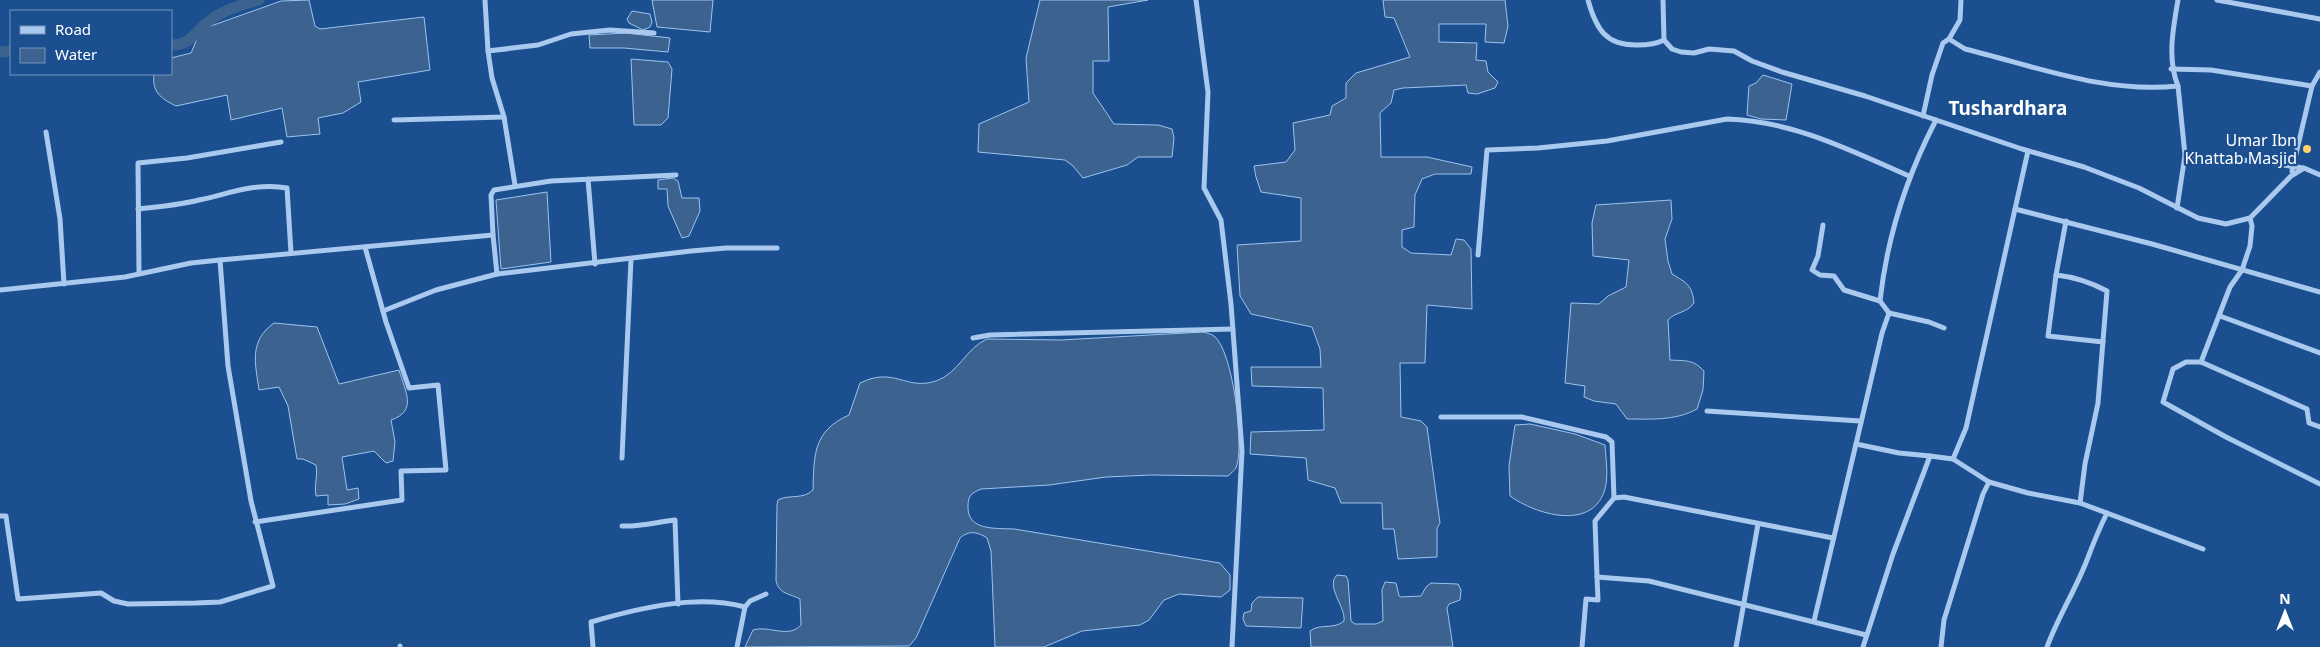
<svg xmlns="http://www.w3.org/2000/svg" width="2320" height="647" font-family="'Noto Sans',sans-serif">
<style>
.water{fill:#3c6290;stroke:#9cc4f0}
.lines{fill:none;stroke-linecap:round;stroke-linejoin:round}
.canal{stroke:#3c6290;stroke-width:11}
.minor{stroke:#a9c9ee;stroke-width:5}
.poi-dot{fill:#ffd166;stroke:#1b4f8f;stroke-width:2}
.labels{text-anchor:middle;stroke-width:4.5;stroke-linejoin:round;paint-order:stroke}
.poi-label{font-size:16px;fill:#fff;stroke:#1b4f8f;text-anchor:end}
.quarter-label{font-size:19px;font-weight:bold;fill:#fff;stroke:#1b4f8f}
</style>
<rect width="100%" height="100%" fill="#1b4f8f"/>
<g class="water">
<path d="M309 0 315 26 320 29 424 17 430 70 358 82 361 102 343 113 318 118 320 134 287 137 282 108 231 120 227 95 176 106C160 98 152 92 154 74H171V58L191 53 200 32 208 27 281 1Z"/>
<path d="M652 0H713L710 32 657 27Z"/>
<path d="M1040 0H1148L1108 7 1109 61H1093V93L1114 124 1158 125 1172 129 1174 138 1172 157H1138L1127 165 1083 178 1073 166 1065 160 978 152 979 124 1029 102 1026 58Z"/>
<path d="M1383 0H1505L1508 26 1504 43 1485 42 1486 24H1439V42L1477 43 1476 60 1486 61 1488 72 1498 82 1495 88 1477 94 1468 93 1466 85 1403 88 1394 90 1391 103 1380 113 1381 157H1427L1472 167 1471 174H1435L1422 179 1415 195 1414 227 1402 230V247L1411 253 1451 255 1456 239 1464 240 1471 249 1472 309 1427 305 1425 363H1400L1401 417 1421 421 1427 427 1440 523 1437 528V557L1398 559 1394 529H1383L1382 503H1341L1335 488 1308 480 1306 458 1250 454 1251 432 1324 430 1323 388 1252 386 1251 367H1321L1320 349 1312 327 1251 314 1240 296 1237 245 1301 241V198L1261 192 1256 177 1254 166 1286 162 1295 150 1293 123 1330 115 1332 106 1346 98V83L1356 73 1410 57 1394 18 1385 17Z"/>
<path d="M632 11 650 14 652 22 650 27 643 30 629 23 627 19Z"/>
<path d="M626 33 670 38 668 52 624 48H590L589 35Z"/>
<path d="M631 59 668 62 672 69 668 118 661 125H634Z"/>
<path d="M1763 75 1792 84 1786 120 1761 119 1747 115 1749 86 1756 83Z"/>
<path d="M673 178 678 181 682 198H699L700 211 689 236 682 238 668 206 667 189H658V180Z"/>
<path d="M547 192 551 262 501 269 496 200Z"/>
<path d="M1671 200 1672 219 1665 239 1668 261 1672 274C1687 283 1692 285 1694 303 1686 314 1676 311 1668 320L1670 360C1685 361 1693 359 1704 371L1703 390 1697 409C1675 421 1651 419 1627 419L1616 404 1594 401 1584 397 1585 386 1565 383 1571 303 1599 304 1608 296 1626 287 1629 260 1593 256 1592 223 1596 205Z"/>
<path d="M274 323 317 327 339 384 399 370C405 391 418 411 391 420L395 442 393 461 386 463 374 451 342 457 347 490 358 488 359 499 345 504 328 505V495L316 496C314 484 318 477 316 465L303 459H297L288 406 279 387 259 390C255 362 249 341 274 323Z"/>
<path d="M1203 332C1206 333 1212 334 1214 336 1233 350 1245 447 1236 468 1234 471 1231 473 1228 476L1151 475 1106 477 1049 485 981 489C972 493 968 495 968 506 967 531 995 528 1014 529L1220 563 1230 575V590L1221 597 1179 594 1164 600 1149 620 1140 625 1082 631 1044 647H995L991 551 987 538C978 532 969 530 960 538L916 638 909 646 745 647 753 630C768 625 789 639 801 625L800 599C789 593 780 595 776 581L777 505 778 500C789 494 803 500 813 490 814 455 813 431 849 415L860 383C895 366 905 391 936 381 959 373 966 348 987 339L1061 340Z"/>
<path d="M1530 424 1575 434 1605 445C1606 459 1609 479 1604 492 1590 531 1535 514 1510 496L1509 466 1515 425Z"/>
<path d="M1337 575 1346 576 1348 580 1351 621 1355 624H1376L1383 621 1382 590 1385 582 1396 583 1399 596 1401 597 1421 596 1426 587 1431 583 1458 584 1461 590 1460 600 1449 604 1447 608 1453 647H1311L1310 631C1320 623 1334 630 1344 621 1346 607 1325 586 1337 575Z"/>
<path d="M1258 597 1303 598 1301 628 1246 626 1243 619 1244 613 1251 611 1252 603Z"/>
</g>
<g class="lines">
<g class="canal">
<path d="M171 45C190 46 196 31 209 21 223 10 243 4 259 0"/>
<path d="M0 52 11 51"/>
</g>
<g class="minor">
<path d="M485 0 488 51"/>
<path d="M1196 0 1208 92 1204 188 1221 220 1231 304 1242 451 1232 647"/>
<path d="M1588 0C1596 29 1606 46 1638 45 1647 45 1656 44 1664 40"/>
<path d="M1663 0 1664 40 1672 49 1681 52 1694 53 1709 49 1734 51 1752 61 1782 72 1865 96 2022 149 2084 167 2139 188 2198 218 2226 224 2250 218 2291 176 2304 168 2320 175"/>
<path d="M2217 0 2320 19"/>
<path d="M1949 39 1965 49C2035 66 2105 94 2178 86 2167 59 2173 29 2178 0"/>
<path d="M2171 69 2211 70 2312 86 2320 72"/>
<path d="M2178 86 2185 155 2264 162 2303 168"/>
<path d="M1923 116 1932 75 1943 43 1949 39 1960 20 1961 0"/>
<path d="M394 120 504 117"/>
<path d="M46 132 60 219 64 284"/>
<path d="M2292 171 2312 86"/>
<path d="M588 179 595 264"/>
<path d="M515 185 504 117 492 78 488 51 538 45 571 34 590 32 610 30 654 33"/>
<path d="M2177 208 2185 155"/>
<path d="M138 209C158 207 179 205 199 200 228 194 257 182 287 188L291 253"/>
<path d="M2015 209 2152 244 2320 292"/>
<path d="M2250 218 2252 226 2250 246 2242 270 2230 287 2201 362H2186L2173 369 2163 402 2226 437 2320 484"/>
<path d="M1823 225 1818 256 1812 270 1820 275 1834 276 1844 290 1880 301"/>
<path d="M493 235 491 195 494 190 551 181 676 175"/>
<path d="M1478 255 1487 150 1538 148 1607 141 1727 119C1793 121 1850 150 1909 176"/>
<path d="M139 273 138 163 187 158 281 142"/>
<path d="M2056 275 2048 336 2103 342"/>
<path d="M0 290 125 277 191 263 220 260 493 235 497 274 691 251 726 248H777"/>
<path d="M383 311 436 290 497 274"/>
<path d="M1889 313 1929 322 1944 328"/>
<path d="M2220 316 2320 353"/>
<path d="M973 338 990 335 1233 329"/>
<path d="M2201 362 2307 409 2309 423 2320 427"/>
<path d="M1707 411 1860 421"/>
<path d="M1441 417H1522L1606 437 1612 442 1614 498"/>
<path d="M1930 456 1899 453 1856 444 1882 333 1889 313 1880 301C1887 237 1907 176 1936 120"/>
<path d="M622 458 631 259"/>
<path d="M1989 482 2028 493 2080 503 2085 464 2098 403 2107 291C2090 282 2075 277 2056 275L2066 221"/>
<path d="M2080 503 2203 549"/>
<path d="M0 516H6L18 599 101 593 114 601 128 604 196 603 220 602 273 586 251 501 228 366 220 260"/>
<path d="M255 522 402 500 401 471 446 470 438 385 409 388 386 322 365 247"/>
<path d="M622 526C639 527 657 522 675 520L678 604"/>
<path d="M1597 577 1595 521 1614 498 1624 497 1833 538"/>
<path d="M745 607 750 601 766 594"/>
<path d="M1814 621 1856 444"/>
<path d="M400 647V646"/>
<path d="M593 647 591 622C639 608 695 594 745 607L737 647"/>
<path d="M1582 647 1586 599 1598 600 1597 577 1649 581 1866 635"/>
<path d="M1736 647 1758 524"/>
<path d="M1863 647 1893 554 1930 456 1953 459 1966 428 2028 151"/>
<path d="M1941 647 1944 620 1983 494 1989 482 1953 459"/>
<path d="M2047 647C2058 617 2076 589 2087 560 2093 544 2099 529 2107 513"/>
</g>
</g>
<circle class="poi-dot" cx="2307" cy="149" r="5"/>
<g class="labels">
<g class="poi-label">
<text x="2297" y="146">Umar Ibn<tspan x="2297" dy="18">Khattab Masjid</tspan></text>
</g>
<g class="quarter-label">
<text x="2008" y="115">Tushardhara</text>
</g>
</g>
<rect x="10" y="10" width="162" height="65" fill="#1b4f8f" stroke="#7695bc"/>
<rect x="20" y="26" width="25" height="8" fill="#a9c9ee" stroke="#7695bc"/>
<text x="55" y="35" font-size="15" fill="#ffffff">Road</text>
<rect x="20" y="48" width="25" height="15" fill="#3c6290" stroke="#7695bc"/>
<text x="55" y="60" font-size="15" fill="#ffffff">Water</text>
<g transform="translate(2285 612)" stroke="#1b4f8f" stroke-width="4" paint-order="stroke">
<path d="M0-4L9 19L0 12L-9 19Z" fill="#ffffff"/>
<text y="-8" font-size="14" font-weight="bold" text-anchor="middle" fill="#ffffff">N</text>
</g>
</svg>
